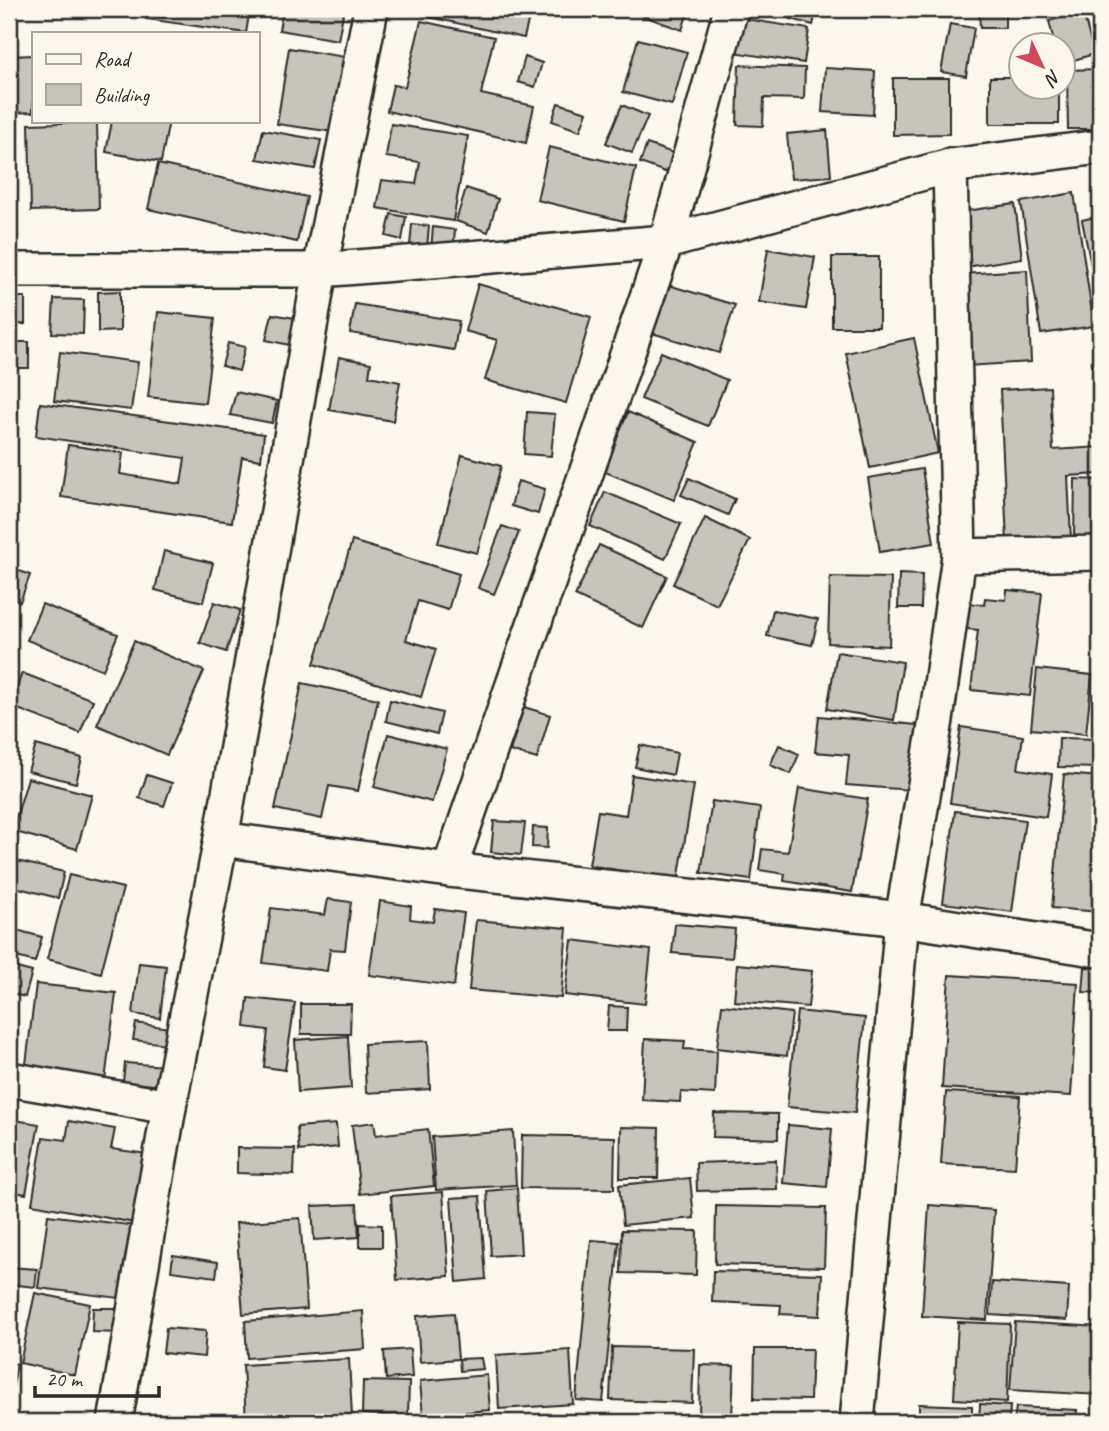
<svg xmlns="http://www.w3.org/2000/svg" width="1109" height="1431" font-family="Caveat,sans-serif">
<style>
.building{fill:#c7c4bc;stroke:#2b2b2b;stroke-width:2}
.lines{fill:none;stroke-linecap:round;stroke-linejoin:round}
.street-casing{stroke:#2b2b2b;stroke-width:38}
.street{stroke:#fbf7ec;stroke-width:33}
</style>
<rect width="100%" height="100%" fill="#fbf7ec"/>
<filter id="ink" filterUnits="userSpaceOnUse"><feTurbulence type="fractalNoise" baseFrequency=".0143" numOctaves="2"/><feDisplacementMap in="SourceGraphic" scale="14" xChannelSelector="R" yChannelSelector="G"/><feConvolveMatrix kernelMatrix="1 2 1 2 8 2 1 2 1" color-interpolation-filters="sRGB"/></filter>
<g filter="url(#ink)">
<g class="building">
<path d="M147 9H250L246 33 146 19Z"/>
<path d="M283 9H344L338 40 279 30Z"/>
<path d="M417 9H531L524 38 416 14Z"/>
<path d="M646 9H689L682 30 643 16Z"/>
<path d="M755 9H817L813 25Z"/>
<path d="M979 9H1005V28H980Z"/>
<path d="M1083 12 1094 54 1064 63V46H1055L1049 21Z"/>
<path d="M738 18 809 29 804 63 733 52Z"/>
<path d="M421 21 494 37 481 94 534 106 526 143 387 111 393 85 405 87Z"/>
<path d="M950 24 974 28 966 76 941 72Z"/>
<path d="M638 39 687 52 672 105 623 92Z"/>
<path d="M289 48 345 57 334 132 277 124Z"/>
<path d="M33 55V112L9 113V56Z"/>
<path d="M525 57 542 63 535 87 518 82Z"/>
<path d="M739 65 805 68 804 99 764 98 763 126 737 125Z"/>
<path d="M825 68 875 71 873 115 822 112Z"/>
<path d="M1100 69V129H1068L1067 70Z"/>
<path d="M990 77H1021V88H1059V124H990Z"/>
<path d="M893 78H949V134L893 135Z"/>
<path d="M558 103 587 112 580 131 552 121Z"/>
<path d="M622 105 648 116 632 153 606 143Z"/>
<path d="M112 121H169L161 162 106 152Z"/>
<path d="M97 122 99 209 31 211 29 124Z"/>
<path d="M391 124 468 136 453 221 377 208 382 180 416 184 420 162 386 157Z"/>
<path d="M263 130 321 140 315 169 257 159Z"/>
<path d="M827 130 831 176 791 179 787 134Z"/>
<path d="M647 144 676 154 668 173 640 163Z"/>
<path d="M549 147 636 168 624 221 537 200Z"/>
<path d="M158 164 307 197 297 242 148 209Z"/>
<path d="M466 188 498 199 488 232 456 221Z"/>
<path d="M1074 193 1094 326 1041 334 1021 202Z"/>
<path d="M1015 204 1022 258 966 267 958 212Z"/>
<path d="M391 214 406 217 402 240 386 236Z"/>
<path d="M1100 216V311L1082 220Z"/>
<path d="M412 224 429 226 426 258 409 257Z"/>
<path d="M433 227 455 230 453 252 431 250Z"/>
<path d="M768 249 815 257 806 309 759 302Z"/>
<rect x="832" y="257" width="47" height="70"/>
<path d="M1027 270 1031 362 966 366 962 274Z"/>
<path d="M478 284 591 317 566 403 485 380 497 340 465 331Z"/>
<path d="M668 285 735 305 719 353 652 333Z"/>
<path d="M120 291V331L98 332V292Z"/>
<path d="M9 297H25V324L9 325Z"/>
<path d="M54 299 84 300 83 334 52 333Z"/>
<path d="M355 304 459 321 454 350 350 333Z"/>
<path d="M158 312 215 318 205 403 148 397Z"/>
<path d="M272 314 295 318 290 345 266 340Z"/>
<path d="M914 338 938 453 870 468 846 353Z"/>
<rect x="9" y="342" width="20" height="26"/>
<path d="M228 343 245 347 239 371 222 366Z"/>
<path d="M60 352 138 362 131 410 54 401Z"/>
<path d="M661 352 727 380 708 426 641 399Z"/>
<path d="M339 357 371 363 369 376 400 382 393 421 329 410Z"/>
<path d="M1050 387 1053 450 1100 447V474L1068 476 1071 539 1007 542 1000 390Z"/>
<path d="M236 392 277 401 272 423 230 415Z"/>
<path d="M40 403 264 434 261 460 242 457 232 522 61 497 68 445 123 453 120 474 181 484 185 458 36 436Z"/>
<path d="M527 412 555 414 551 456 524 454Z"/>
<path d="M628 412 698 442 674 500 603 471Z"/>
<path d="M462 455 501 466 477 553 438 543Z"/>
<path d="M922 469 934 543 880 552 868 478Z"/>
<path d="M689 478 735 499 728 515 681 495Z"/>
<path d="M1075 479 1100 480V540L1074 539Z"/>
<path d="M518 481 545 489 538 514 511 506Z"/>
<path d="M605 492 681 524 665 559 590 526Z"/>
<path d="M705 518 750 540 717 605 673 584Z"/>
<path d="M502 526 519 532 494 594 478 588Z"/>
<path d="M352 541 459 574 448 610 418 601 406 640 436 649 421 697 314 664Z"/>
<path d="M599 545 667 576 643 628 575 596Z"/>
<path d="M164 551 213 563 203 602 155 590Z"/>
<path d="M9 567 30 575 20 602 9 597Z"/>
<path d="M899 574 922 575 921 608H898Z"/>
<path d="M830 577 891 578 889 646 828 643Z"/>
<path d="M1007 590 1042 593 1030 696 971 690 978 630 958 628 961 602 984 605 985 598 1006 600Z"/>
<path d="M214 602 240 610 226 652 200 643Z"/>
<path d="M42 604 118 634 103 670 27 640Z"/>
<path d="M773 610 818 619 812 645 767 636Z"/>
<path d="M134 641 204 671 167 755 97 725Z"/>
<path d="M837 652 903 662 894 720 827 709Z"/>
<path d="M1037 669 1092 675 1086 734 1031 729Z"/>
<path d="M22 673 93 700 80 733 10 706Z"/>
<path d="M302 683 378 699 358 791 329 786 322 819 275 809Z"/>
<path d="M390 700 442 713 437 734 386 721Z"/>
<path d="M524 707 550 715 537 759 510 751Z"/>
<path d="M819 716 917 725 911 790 846 785 849 755 815 752Z"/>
<path d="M961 727 1023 736 1018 769 1052 774 1046 817 950 803Z"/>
<path d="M388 734 447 749 432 802 374 787Z"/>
<path d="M1059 738 1100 739V768L1058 767Z"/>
<path d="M36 745 82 758 76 783 28 771Z"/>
<path d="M640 745 677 753 673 775 635 767Z"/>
<path d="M779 745 799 754 791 774 770 765Z"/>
<path d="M1064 774 1100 777V912L1052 908Z"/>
<path d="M147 775 172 783 164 806 139 798Z"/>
<path d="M632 775 694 785 678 881 589 865 598 811 626 815Z"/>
<path d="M28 778 92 795 77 849 12 831Z"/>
<path d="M799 788 868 799 852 892 784 881 785 874 759 870 762 849 788 852Z"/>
<path d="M712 801 760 808 751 880 701 873Z"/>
<path d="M955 811 1025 820 1012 912 943 903Z"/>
<path d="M494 821 525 823 521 855 491 852Z"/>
<path d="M533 827 548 828 547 848 532 847Z"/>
<path d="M17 861 64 872 58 898 11 886Z"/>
<path d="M69 875 123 888 101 973 47 959Z"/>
<path d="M328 899 351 902 345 950 330 949 327 971 263 963 271 908 325 915Z"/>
<path d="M380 901 411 906 410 919 433 922 435 909 464 913 454 986 369 975Z"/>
<path d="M476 920 567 928 561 998 469 990Z"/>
<path d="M675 924 735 929 732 958 672 953Z"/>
<path d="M9 928 42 937 35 962 9 955Z"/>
<path d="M572 940 651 950 645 1004 565 995Z"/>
<path d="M139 963 166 966 160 1018 133 1014Z"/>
<path d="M737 964 812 971 808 1007 734 1001Z"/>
<path d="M9 966 32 972 25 997 9 993Z"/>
<path d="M1085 967 1100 968V993L1083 992Z"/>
<path d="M949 975 1078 983 1071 1096 942 1088Z"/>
<path d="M36 984 116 993 105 1081 25 1072Z"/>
<path d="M248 998 295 1003 285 1070 264 1067 268 1030 245 1027Z"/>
<path d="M301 1004H351L350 1034H301Z"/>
<path d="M722 1005 792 1013 787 1056 717 1048Z"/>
<path d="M609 1006 627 1007 626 1031H607Z"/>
<path d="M797 1011 865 1018 855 1113 787 1107Z"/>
<path d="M136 1023 176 1029 174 1045 133 1040Z"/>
<path d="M348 1036 351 1088 298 1092 295 1040Z"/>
<path d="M645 1039 685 1041 684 1049 717 1051 715 1094 681 1092 680 1102 642 1100Z"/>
<path d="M428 1041 430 1089 366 1093 364 1044Z"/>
<path d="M125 1063 165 1066 163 1086 123 1082Z"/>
<path d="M946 1092 1020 1096 1015 1168 941 1164Z"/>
<path d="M714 1113 778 1114V1139L713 1137Z"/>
<path d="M9 1119 39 1124 26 1194 9 1191Z"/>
<path d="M69 1121 115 1129 111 1149 148 1154 135 1223 32 1204 43 1137 66 1140Z"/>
<path d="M374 1122 376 1135 428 1129 434 1186 360 1194 352 1125Z"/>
<path d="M336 1124 338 1147 299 1151 297 1127Z"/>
<path d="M788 1125 832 1129 827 1187 783 1183Z"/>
<path d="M621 1127 659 1128 658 1178H620Z"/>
<path d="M513 1131 516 1185 436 1190 432 1137Z"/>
<path d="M522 1135 615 1137 614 1189 521 1188Z"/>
<path d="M237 1148 295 1149 294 1175 237 1173Z"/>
<path d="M776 1160 777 1189 697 1191 696 1163Z"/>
<path d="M690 1178 694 1218 623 1225 619 1185Z"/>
<path d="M517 1188 521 1254 491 1256 487 1191Z"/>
<path d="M443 1192 449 1276 397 1280 391 1196Z"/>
<path d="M480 1196 486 1279 457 1282 451 1198Z"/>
<path d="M357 1204 359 1237 314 1240 312 1206Z"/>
<path d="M929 1205 994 1210 987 1320 922 1316Z"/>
<path d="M716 1206 826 1208 824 1267 715 1264Z"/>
<path d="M48 1215 137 1226 127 1299 38 1288Z"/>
<path d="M300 1218 307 1309 243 1314 236 1223Z"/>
<path d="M360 1224 382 1225V1247H360Z"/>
<path d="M622 1230 697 1231 696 1275 621 1273Z"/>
<path d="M591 1240 619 1242 603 1402 576 1400Z"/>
<path d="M173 1255 218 1262 216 1277 171 1271Z"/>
<path d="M9 1267 37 1269 35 1287 9 1284Z"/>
<path d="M713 1271 822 1274 820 1316 780 1314 781 1305 712 1302Z"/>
<path d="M992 1282 1069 1287 1067 1320 990 1315Z"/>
<path d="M35 1293 90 1304 75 1375 20 1363Z"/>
<path d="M93 1308H123L121 1333 92 1332Z"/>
<path d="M363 1311 365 1349 247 1358 245 1321Z"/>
<path d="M454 1313 458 1359 420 1362 417 1316Z"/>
<path d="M958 1322 1010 1324 1007 1402 954 1399Z"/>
<path d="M1015 1322 1100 1327V1395L1010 1390Z"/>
<path d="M166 1328 206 1331 204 1357 163 1353Z"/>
<path d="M612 1347 694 1349 692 1403 610 1400Z"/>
<path d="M410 1349 412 1377 386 1379 384 1351Z"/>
<path d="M755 1349H812L810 1400 754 1399Z"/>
<path d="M570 1350 573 1404 499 1409 496 1355Z"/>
<path d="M481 1358 483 1369 460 1371 459 1359Z"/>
<path d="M349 1359 352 1416 246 1422 243 1365Z"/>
<path d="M9 1362 17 1364 13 1386 9 1385Z"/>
<path d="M700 1365 734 1366 732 1418 699 1417Z"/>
<path d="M487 1375 490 1410 423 1416 420 1381Z"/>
<path d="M363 1381 409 1382 408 1416 362 1414Z"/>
<path d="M919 1404 972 1406V1422H919Z"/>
<path d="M980 1404 1010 1406 1009 1422H979Z"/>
<path d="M1016 1407 1077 1410 1076 1422H1014Z"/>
</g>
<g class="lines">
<g class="street-casing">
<g id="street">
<path d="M9 270H320L666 242 950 166 1100 147"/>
<path d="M959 556 1100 553"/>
<path d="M221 839 449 870 902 919 1100 950"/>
<path d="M449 870 666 242 731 9"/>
<path d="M9 1079 169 1107"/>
<path d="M115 1422 169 1107 221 839 320 270 371 9"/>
<path d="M857 1422 902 919 936 720 959 556 950 166"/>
</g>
</g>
<use href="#street" class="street"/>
</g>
</g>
<rect width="1109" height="1431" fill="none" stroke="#fbf7ec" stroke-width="35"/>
<rect x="18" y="18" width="1074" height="1396" fill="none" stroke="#2b2b2b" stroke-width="2.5" filter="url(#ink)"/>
<rect x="32" y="32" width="228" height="91" fill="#fbf7ec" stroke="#a8a59f" stroke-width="2"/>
<rect x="46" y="54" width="35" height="10" fill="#fbf7ec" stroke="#a8a59f" stroke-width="2"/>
<text x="94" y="66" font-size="21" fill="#2b2b2b">Road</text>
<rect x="46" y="84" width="35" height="21" fill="#c7c4bc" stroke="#a8a59f" stroke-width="2"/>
<text x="94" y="102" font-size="21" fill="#2b2b2b">Building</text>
<g transform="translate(1042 66) rotate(134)"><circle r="33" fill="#fbf7ec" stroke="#a8a59f" stroke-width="2"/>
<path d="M0-5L12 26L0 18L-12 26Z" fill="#d1495b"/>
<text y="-10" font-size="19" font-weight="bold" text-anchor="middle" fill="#2b2b2b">N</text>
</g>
<path d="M35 1386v10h124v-10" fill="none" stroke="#2b2b2b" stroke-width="3.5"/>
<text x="46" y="1386" font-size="21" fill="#2b2b2b" stroke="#fbf7ec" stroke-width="5" paint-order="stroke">20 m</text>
</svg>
